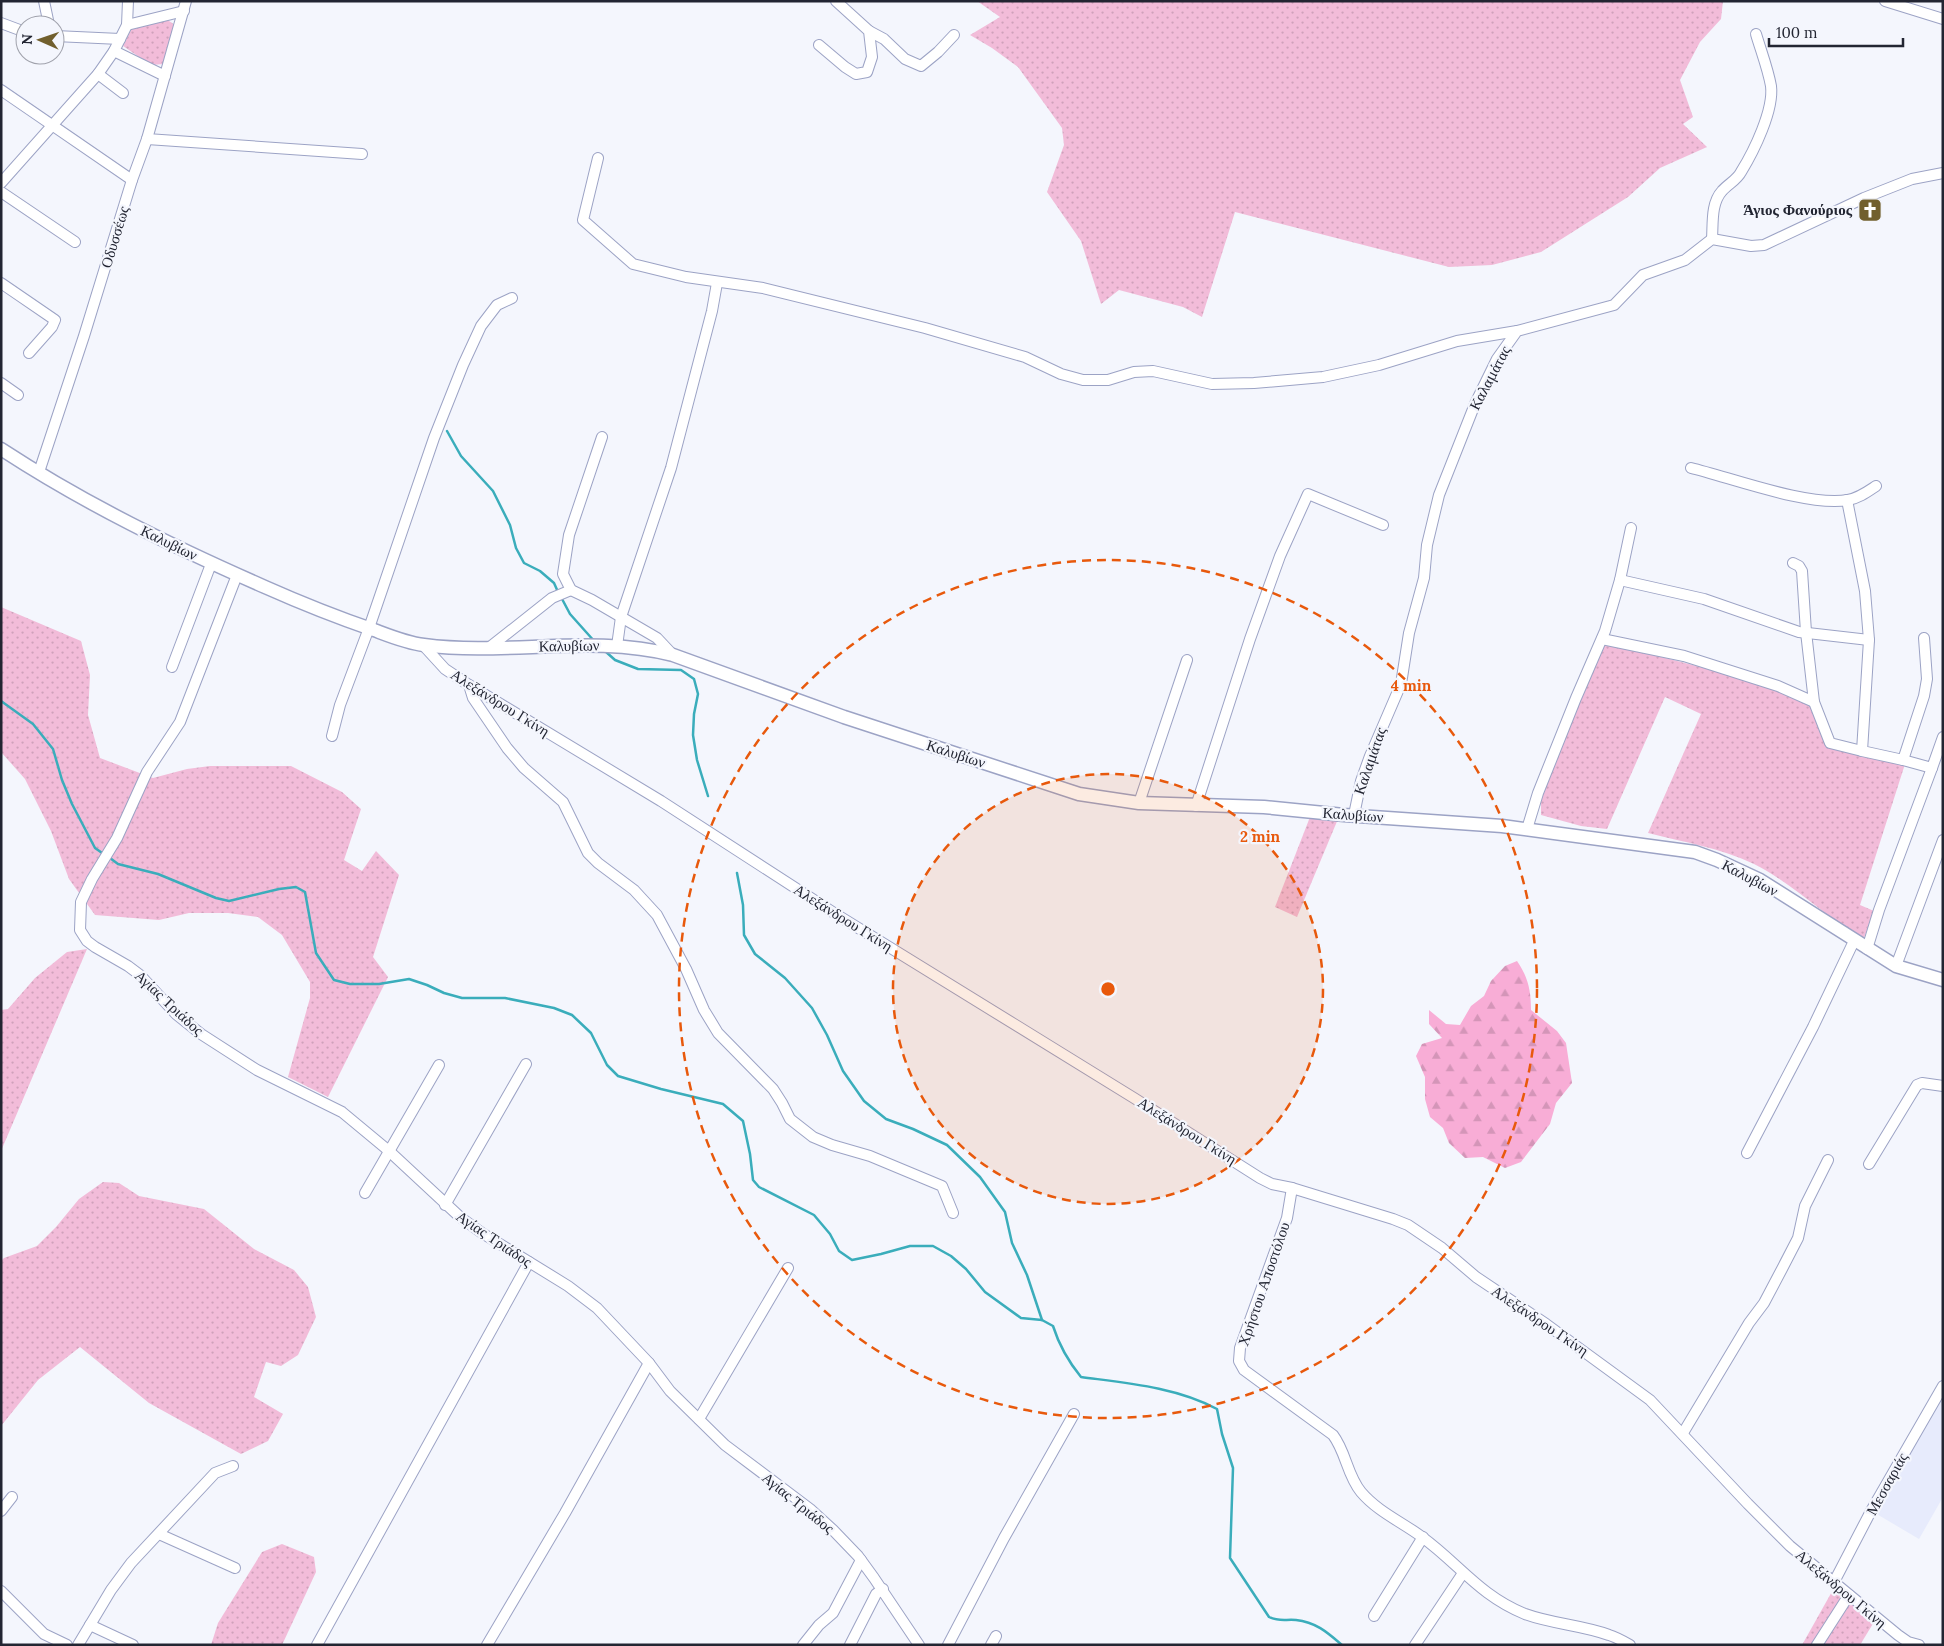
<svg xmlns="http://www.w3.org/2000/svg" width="1944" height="1646" font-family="Lora,serif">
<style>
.built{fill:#e7ebfc}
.grass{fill:url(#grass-dots)}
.forest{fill:url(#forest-firs)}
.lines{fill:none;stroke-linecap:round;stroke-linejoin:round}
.stream{stroke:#3aadbb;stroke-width:2.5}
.minor-casing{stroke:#9ca3c5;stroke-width:12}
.major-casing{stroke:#9ca3c5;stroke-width:15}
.minor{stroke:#fff;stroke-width:10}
.major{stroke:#fff;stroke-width:12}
.ring{fill:none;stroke:#e8590c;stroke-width:2.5;stroke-dasharray:9 6}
.labels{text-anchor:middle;stroke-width:4.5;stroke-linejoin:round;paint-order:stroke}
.poi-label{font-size:15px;font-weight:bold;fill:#222532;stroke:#f4f6fd;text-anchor:end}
.street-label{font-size:15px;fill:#222532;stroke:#f4f6fd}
.centre{fill:#e8590c;stroke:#f4f6fd;stroke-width:2.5}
.ring-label{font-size:15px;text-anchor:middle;font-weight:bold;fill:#e8590c;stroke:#f4f6fd;stroke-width:4.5;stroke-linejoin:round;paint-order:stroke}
</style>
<defs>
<pattern id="grass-dots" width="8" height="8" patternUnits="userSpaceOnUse" patternTransform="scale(1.25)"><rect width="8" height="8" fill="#f2bcd9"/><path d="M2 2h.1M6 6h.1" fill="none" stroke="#cfa1bb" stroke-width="1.8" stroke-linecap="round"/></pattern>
<pattern id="forest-firs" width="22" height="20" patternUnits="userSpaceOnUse" patternTransform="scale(1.25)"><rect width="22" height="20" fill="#f8add6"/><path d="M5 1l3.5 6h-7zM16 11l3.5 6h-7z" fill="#d495b8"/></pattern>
</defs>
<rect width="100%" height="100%" fill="#f4f6fd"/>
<path class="built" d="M1943 1397V1497L1919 1539 1875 1513Z"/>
<g class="grass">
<path d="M977 1H1723L1721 19 1700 42 1680 80 1693 117 1683 124 1707 147 1660 168 1628 197 1541 252 1492 265 1449 267 1235 212 1202 317 1183 307 1119 290 1101 304 1081 241 1047 192 1064 145 1062 128 1018 67 992 48 970 35 1000 17Z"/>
<path d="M166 19 175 25 164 64 151 65 123 46 132 28Z"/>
<path d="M1 607 81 641 90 675 88 715 100 758 153 778 187 769 210 766H291L342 792 361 809 344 860 362 871 376 851 399 875 373 957 388 977 328 1097 288 1077 310 998V982L282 935 258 917 228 913H189L159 920 95 915 69 879 51 831 25 779 1 752Z"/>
<path d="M1602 642C1673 660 1744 676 1812 703L1825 744 1905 764 1860 905 1874 911 1864 938C1825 918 1794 884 1754 864 1721 848 1683 842 1648 833L1701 714 1665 697 1607 829 1581 826 1541 815V794Z"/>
<path d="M1310 817 1338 819 1297 917 1275 907Z"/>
<path d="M87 949 1 1151V1010L8 1009 35 978 67 952Z"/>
<path d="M103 1182 119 1183 139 1196 204 1209 254 1249 294 1270 308 1287 316 1317 298 1355 281 1366 266 1362 254 1397 283 1414 268 1441 241 1454 149 1403 80 1347 38 1380 1 1426V1261L4 1258 37 1246 56 1227 79 1199Z"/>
<path d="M282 1544 314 1557 316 1572 282 1645H211L218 1623 262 1552Z"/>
<path d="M1834 1588 1874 1622 1860 1645H1802Z"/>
</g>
<path class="forest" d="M1517 961C1528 977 1531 990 1531 1010L1557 1031 1566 1043 1572 1083 1556 1103 1550 1124 1521 1162 1505 1168 1483 1157 1465 1158 1449 1143 1443 1128 1430 1117 1425 1099V1077L1416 1056 1422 1044 1442 1038 1429 1024V1010L1446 1024 1460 1025 1471 1006 1484 996 1491 981 1505 966Z"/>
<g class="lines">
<g class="stream">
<path d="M447 431 461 456 493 491 510 525 516 548 524 563 540 571 554 583 558 592"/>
<path d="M561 597 570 614 595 642"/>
<path d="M605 651 615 660 638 669 681 670 694 679 698 694 694 714 693 735 697 760 708 796"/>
<path d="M1 701 33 724 53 749 62 780 72 804 95 848 105 855"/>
<path d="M110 858 118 864 158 874 216 898 229 901 279 889 296 887 305 892 316 953 334 980 350 984H379L409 979 427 985 444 993 462 998H505L554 1008 572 1015 591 1033 607 1065 618 1076 661 1089 723 1104 743 1121 750 1154 753 1180 759 1187 814 1215 830 1234 839 1251 852 1260 881 1254 910 1246H933L951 1256 966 1269 985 1292 1021 1318 1042 1320 1053 1326C1059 1345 1068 1361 1081 1377 1126 1383 1176 1387 1217 1409L1222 1434 1233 1468 1230 1558 1269 1617C1279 1622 1286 1619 1296 1620 1316 1622 1328 1633 1342 1645"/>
<path d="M737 873 743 905 744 935 755 954 785 978 812 1008 827 1035 843 1071 864 1101 886 1119 913 1129 947 1145 980 1177 1005 1212 1012 1243 1027 1275 1042 1320"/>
</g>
<g class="minor-casing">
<g id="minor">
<path d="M44 1 49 25"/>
<path d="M1885 1 1943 19"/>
<path d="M1 23 25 32"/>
<path d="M127 25 184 11"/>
<path d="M869 31 884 39 905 59 921 66 938 52 954 35"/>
<path d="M55 36 120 39"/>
<path d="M819 45 845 67 856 74 867 72 872 57 869 31 836 1"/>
<path d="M114 51 165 76"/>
<path d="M98 74 123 93"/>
<path d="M1 90 132 180"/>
<path d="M147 139 362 154"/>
<path d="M598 158 583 220 633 264 686 277 763 288 925 328 1025 357 1061 374 1083 380H1108L1134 372 1153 371 1212 384 1254 383 1323 377 1379 365 1457 341 1517 331"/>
<path d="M1 183 98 74 114 51 127 25 128 1"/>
<path d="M1 192 75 242"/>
<path d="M1712 239C1713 223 1711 203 1722 191 1728 184 1737 180 1741 172 1754 151 1774 110 1771 86 1768 69 1761 51 1756 34"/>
<path d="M1 283 55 320 52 327 29 353"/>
<path d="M1 383 18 395"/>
<path d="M602 437 569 535 563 574 571 590 592 600 657 638 673 655"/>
<path d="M1691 468C1732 478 1809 507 1848 500 1859 498 1867 492 1876 486"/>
<path d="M39 472 84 336 132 180 147 139 186 1"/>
<path d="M1847 500 1865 591 1869 640 1862 751 1903 760"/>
<path d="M237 575 180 722 147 772 117 838 92 879 81 902 80 930 87 941 95 947 128 966 140 975 176 1014 201 1034 257 1070 342 1112 389 1151 460 1217 482 1233 568 1286 597 1308 649 1363 670 1391 725 1445 810 1509 833 1530 858 1556 874 1578 919 1645"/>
<path d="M1620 580 1704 599 1799 632 1869 640"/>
<path d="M1924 638 1927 679 1924 696 1903 760 1932 768 1943 737"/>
<path d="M1602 639 1684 656 1778 686 1814 702 1806 632 1802 571 1799 566 1793 563"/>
<path d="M423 645 445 669 469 685 661 801 834 913 1134 1098 1260 1178 1272 1184 1292 1188 1393 1219 1408 1225 1442 1248 1476 1277 1546 1324 1650 1400 1748 1504 1790 1546 1898 1635 1908 1642 1919 1645"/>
<path d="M617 646 621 617 671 468 712 311 717 283"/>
<path d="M490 647 552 598 571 590"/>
<path d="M172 667 211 564"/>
<path d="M469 685 473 698 507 748 524 768 563 802 588 853 598 863 634 890 657 915 686 969 704 1010 718 1033 773 1089 782 1103 790 1119 813 1137 832 1145 870 1156 942 1186 953 1213"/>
<path d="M1814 702 1830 743 1862 751"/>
<path d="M332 736 340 705 369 628 434 438 463 365 481 326 497 305 512 298"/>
<path d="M1139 803 1187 660"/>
<path d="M1196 806 1250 639 1280 556 1308 494 1383 525"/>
<path d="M1354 815 1361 781 1370 756 1401 684 1409 633 1424 578 1427 545 1439 495 1475 404 1497 359 1517 331 1614 305 1643 275 1685 260 1712 239 1751 246 1764 245 1864 198 1912 179 1943 173"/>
<path d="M1527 829 1538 793 1576 698 1605 631 1620 580 1631 528"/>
<path d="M1867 949 1879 910 1932 768"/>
<path d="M1896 966 1943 840"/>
<path d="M1747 1153 1813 1027 1854 941"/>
<path d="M1869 1164 1917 1085 1922 1083 1943 1086"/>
<path d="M1292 1188 1287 1218 1240 1348 1239 1361 1244 1370 1333 1435C1346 1452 1347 1475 1361 1492 1378 1512 1402 1522 1422 1537 1459 1564 1480 1596 1525 1614 1552 1624 1582 1625 1609 1635 1616 1637 1623 1641 1630 1645"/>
<path d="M365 1193 439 1065"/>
<path d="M445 1205 526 1064"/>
<path d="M699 1419 788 1268"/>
<path d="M1683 1433 1749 1323 1764 1303 1783 1267 1798 1238 1805 1206 1828 1160"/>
<path d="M1 1511 12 1497"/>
<path d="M159 1534 235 1568"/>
<path d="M1834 1582 1871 1511 1943 1386"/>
<path d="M1 1591 44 1634 67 1645"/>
<path d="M1374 1616 1423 1537"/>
<path d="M90 1625 133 1645"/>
<path d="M78 1645 111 1590 131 1563 215 1473 233 1466"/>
<path d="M317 1645 529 1262"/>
<path d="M487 1645 565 1513 649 1363"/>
<path d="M803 1645 819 1625 833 1613 861 1560"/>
<path d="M850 1645 876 1594 883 1589"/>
<path d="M948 1645 1004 1538 1074 1414"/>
<path d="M991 1645 996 1636"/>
<path d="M1415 1645 1463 1573"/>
<path d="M1817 1645 1849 1595"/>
</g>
</g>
<g class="major-casing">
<path id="major" d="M1 449C85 504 174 547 265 587 301 603 336 617 374 630 390 636 407 643 424 645 506 656 592 634 673 655L844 717 1079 794 1139 803 1264 807 1344 815 1502 826 1695 852 1717 860 1760 880 1896 966 1943 980"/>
</g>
<use href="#minor" class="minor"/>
<use href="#major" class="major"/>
</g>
<circle cx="1108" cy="989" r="215" fill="#e8590c" fill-opacity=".12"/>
<g class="ring">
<circle cx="1108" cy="989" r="215"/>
<circle cx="1108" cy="989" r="429"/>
</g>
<defs>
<g id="church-square" transform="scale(1.25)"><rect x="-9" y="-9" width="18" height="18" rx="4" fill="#715f2d" stroke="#f4f6fd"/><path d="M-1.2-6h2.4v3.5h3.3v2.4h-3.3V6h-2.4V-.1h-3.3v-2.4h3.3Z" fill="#fff"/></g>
</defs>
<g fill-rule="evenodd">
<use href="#church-square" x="1870" y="210"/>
</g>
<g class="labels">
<g class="poi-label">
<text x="1852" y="215">Άγιος Φανούριος</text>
</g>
<g class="street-label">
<text transform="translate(115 237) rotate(-73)" y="5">Οδυσσέως</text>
<text transform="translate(1490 378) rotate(-62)" y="5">Καλαμάτας</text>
<text transform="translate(169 543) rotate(26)" y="5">Καλυβίων</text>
<text transform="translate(569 646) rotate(-1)" y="5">Καλυβίων</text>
<text transform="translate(500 703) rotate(32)" y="5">Αλεξάνδρου Γκίνη</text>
<text transform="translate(956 754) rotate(18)" y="5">Καλυβίων</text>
<text transform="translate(1370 761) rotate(-71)" y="5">Καλαμάτας</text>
<text transform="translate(1353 815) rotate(4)" y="5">Καλυβίων</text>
<text transform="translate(1750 878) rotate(28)" y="5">Καλυβίων</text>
<text transform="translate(843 918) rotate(32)" y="5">Αλεξάνδρου Γκίνη</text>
<text transform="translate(169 1003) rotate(43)" y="5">Αγίας Τριάδος</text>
<text transform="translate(1187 1131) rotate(32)" y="5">Αλεξάνδρου Γκίνη</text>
<text transform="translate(494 1239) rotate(34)" y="5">Αγίας Τριάδος</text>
<text transform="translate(1264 1284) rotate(-71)" y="5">Χρήστου Αποστόλου</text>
<text transform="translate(1540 1321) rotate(34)" y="5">Αλεξάνδρου Γκίνη</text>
<text transform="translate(1887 1484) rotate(-61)" y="5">Μεσσαριάς</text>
<text transform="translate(798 1503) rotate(39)" y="5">Αγίας Τριάδος</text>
<text transform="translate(1841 1589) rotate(40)" y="5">Αλεξάνδρου Γκίνη</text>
</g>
</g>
<circle cx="1108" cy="989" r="8" class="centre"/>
<g class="ring-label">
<text x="1411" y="691">4 min</text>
<text x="1260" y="842">2 min</text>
</g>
<rect width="1944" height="1646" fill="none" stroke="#222532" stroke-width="5"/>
<g transform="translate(40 40) rotate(272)"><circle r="24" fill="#f4f6fd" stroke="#a0a2ac"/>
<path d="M0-4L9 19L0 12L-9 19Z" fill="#715f2d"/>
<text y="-8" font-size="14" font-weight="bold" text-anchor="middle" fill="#222532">N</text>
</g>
<path d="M1769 38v8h134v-8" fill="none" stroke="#222532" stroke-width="2.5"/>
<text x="1776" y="38" font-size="15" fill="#222532" stroke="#f4f6fd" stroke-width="4" paint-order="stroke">100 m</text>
</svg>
